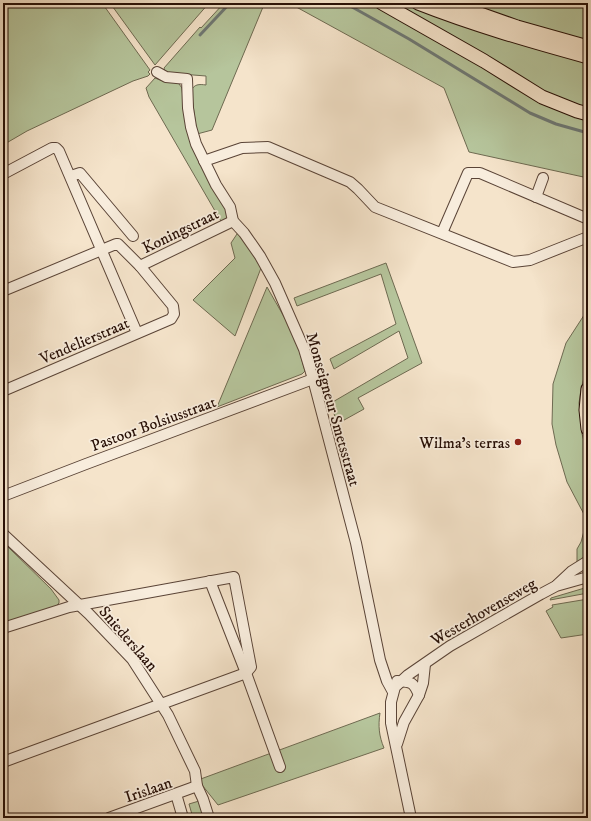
<svg xmlns="http://www.w3.org/2000/svg" width="591" height="821" font-family="'IM FELL DW Pica',serif">
<style>
.green{fill:#b6c59c;stroke:#6e6a51}
.lines{fill:none;stroke-linecap:round;stroke-linejoin:round}
.stream{stroke:#6e7874;stroke-width:3}
.minor-casing{stroke:#5a4437;stroke-width:12}
.major-casing{stroke:#270f06;stroke-width:15}
.minor{stroke:#f8eddd;stroke-width:10}
.major{stroke:#f5e4cb;stroke-width:13}
.poi-dot{fill:#8f2418;stroke:#f8eddd;stroke-width:1.5}
.labels{text-anchor:middle;stroke-width:3.5;stroke-linejoin:round;paint-order:stroke}
.street-label{font-size:16px;fill:#270f06;stroke:#f8eddd}
.poi-label{font-size:16px;fill:#270f06;stroke:#f8eddd;text-anchor:end}
</style>
<rect width="100%" height="100%" fill="#f5e4cb"/>
<filter id="stains"><feTurbulence type="fractalNoise" baseFrequency=".005" numOctaves="4"/><feColorMatrix values="0 0 0 0 .2 0 0 0 0 .09 0 0 0 0 .02 0 0 0 .5 -.17"/></filter>
<radialGradient id="worn" r=".72"><stop offset=".6" stop-color="#630" stop-opacity="0"/><stop offset="1" stop-color="#630" stop-opacity=".3"/></radialGradient>
<g class="green">
<path d="M3 3H102L150 70 148 72 150 74 148 76 133 81 27 131 3 145Z"/>
<path d="M110 3H209L155 65Z"/>
<path d="M224 3H272L263 7 212 130 197 134 191 91C194 84 199 84 206 85V76L168 73 165 71 164 68 200 27 201 28Z"/>
<path d="M289 3H374L588 120V178L469 152 444 88Z"/>
<path d="M389 3H410L466 23 588 61V110L547 93Z"/>
<path d="M459 3H588V44Z"/>
<path d="M155 78 163 81 177 82 179 84 182 88 184 109 228 213 226 222 222 223 149 97 146 88Z"/>
<path d="M239 231 261 268 235 336 193 300 235 258 231 243Z"/>
<path d="M386 263 422 363 358 398 364 409 337 424 331 403 408 358 399 331 334 369 330 359 396 324 381 274 297 306 294 298Z"/>
<path d="M267 287 295 336 305 371 302 374 217 407Z"/>
<path d="M588 309V362L581 389 579 403 582 434 588 455V556L577 563V549L581 542 587 520 567 482 556 445 552 424 553 384 566 343Z"/>
<path d="M3 542 51 589 59 600V603L55 607 3 626Z"/>
<path d="M588 587V593L550 600 551 598Z"/>
<path d="M588 599V634L561 638 546 611 553 607 552 605Z"/>
<path d="M380 713C378 726 379 736 384 748L218 805 198 780Z"/>
<path d="M199 801 204 818H193L189 804Z"/>
</g>
<g class="lines">
<g class="stream">
<path d="M345 3 409 39 530 113 556 124 588 133"/>
<path d="M200 35 230 3"/>
</g>
<g class="minor-casing">
<g id="minor">
<path d="M157 72 166 77 187 79 188 108 191 127 196 144 216 185 230 207 233 221 244 233 260 256 275 283 304 349 313 379 356 543 380 660 387 681 393 692"/>
<path d="M204 161 242 148 268 147 350 182 358 189 375 207 513 262 530 260 588 237"/>
<path d="M3 174 52 148H56L59 151 137 333"/>
<path d="M71 176 80 173 133 236"/>
<path d="M536 197 543 178"/>
<path d="M442 233 468 173H480L588 219"/>
<path d="M140 266 233 221"/>
<path d="M3 291 116 244H118L140 266 173 306 174 314 171 319 3 391"/>
<path d="M3 496 86 464 313 379"/>
<path d="M3 534 89 614 132 659 168 715 195 771 197 786 203 799 209 818"/>
<path d="M210 581 246 673 280 767"/>
<path d="M557 585 572 571 588 561"/>
<path d="M3 628 69 607 234 577 251 667 246 673 3 762"/>
<path d="M397 681C411 682 413 681 419 695"/>
<path d="M397 744 404 722 419 695 423 683 425 664"/>
<path d="M176 794 183 818"/>
<path d="M109 818 197 786"/>
<path d="M411 818 391 723V702L395 687 408 675 450 646 541 594 556 586 588 577"/>
</g>
</g>
<g class="major-casing">
<g id="major">
<path d="M382 3 484 61 542 97 577 111 588 114"/>
<path d="M418 3C474 25 530 41 588 57"/>
<path d="M449 3 517 27 588 47"/>
<path d="M588 389 586 410 588 429"/>
</g>
</g>
<use href="#minor" class="minor"/>
<use href="#major" class="major"/>
</g>
<circle class="poi-dot" cx="518" cy="442" r="4"/>
<g class="labels">
<g class="street-label">
<text transform="translate(180 230) rotate(-26)" y="6">Koningstraat</text>
<text transform="translate(84 340) rotate(-23)" y="6">Vendelierstraat</text>
<text transform="translate(334 409) rotate(74)" y="6">Monseigneur Smetsstraat</text>
<text transform="translate(153 423) rotate(-20)" y="6">Pastoor Bolsiusstraat</text>
<text transform="translate(483 611) rotate(-30)" y="6">Westerhovenseweg</text>
<text transform="translate(129 638) rotate(49)" y="6">Sniederslaan</text>
<text transform="translate(148 789) rotate(-19)" y="6">Irislaan</text>
</g>
<g class="poi-label">
<text x="510" y="448">Wilma's terras</text>
</g>
</g>
<rect width="591" height="821" fill="none" stroke="#f5e4cb" stroke-width="16"/>
<rect x="4" y="4" width="583" height="813" fill="none" stroke="#270f06" stroke-width="2"/>
<rect x="8" y="8" width="575" height="805" fill="none" stroke="#270f06"/>
<rect width="100%" height="100%" filter="url(#stains)"/>
<rect width="100%" height="100%" fill="url(#worn)"/>
</svg>
